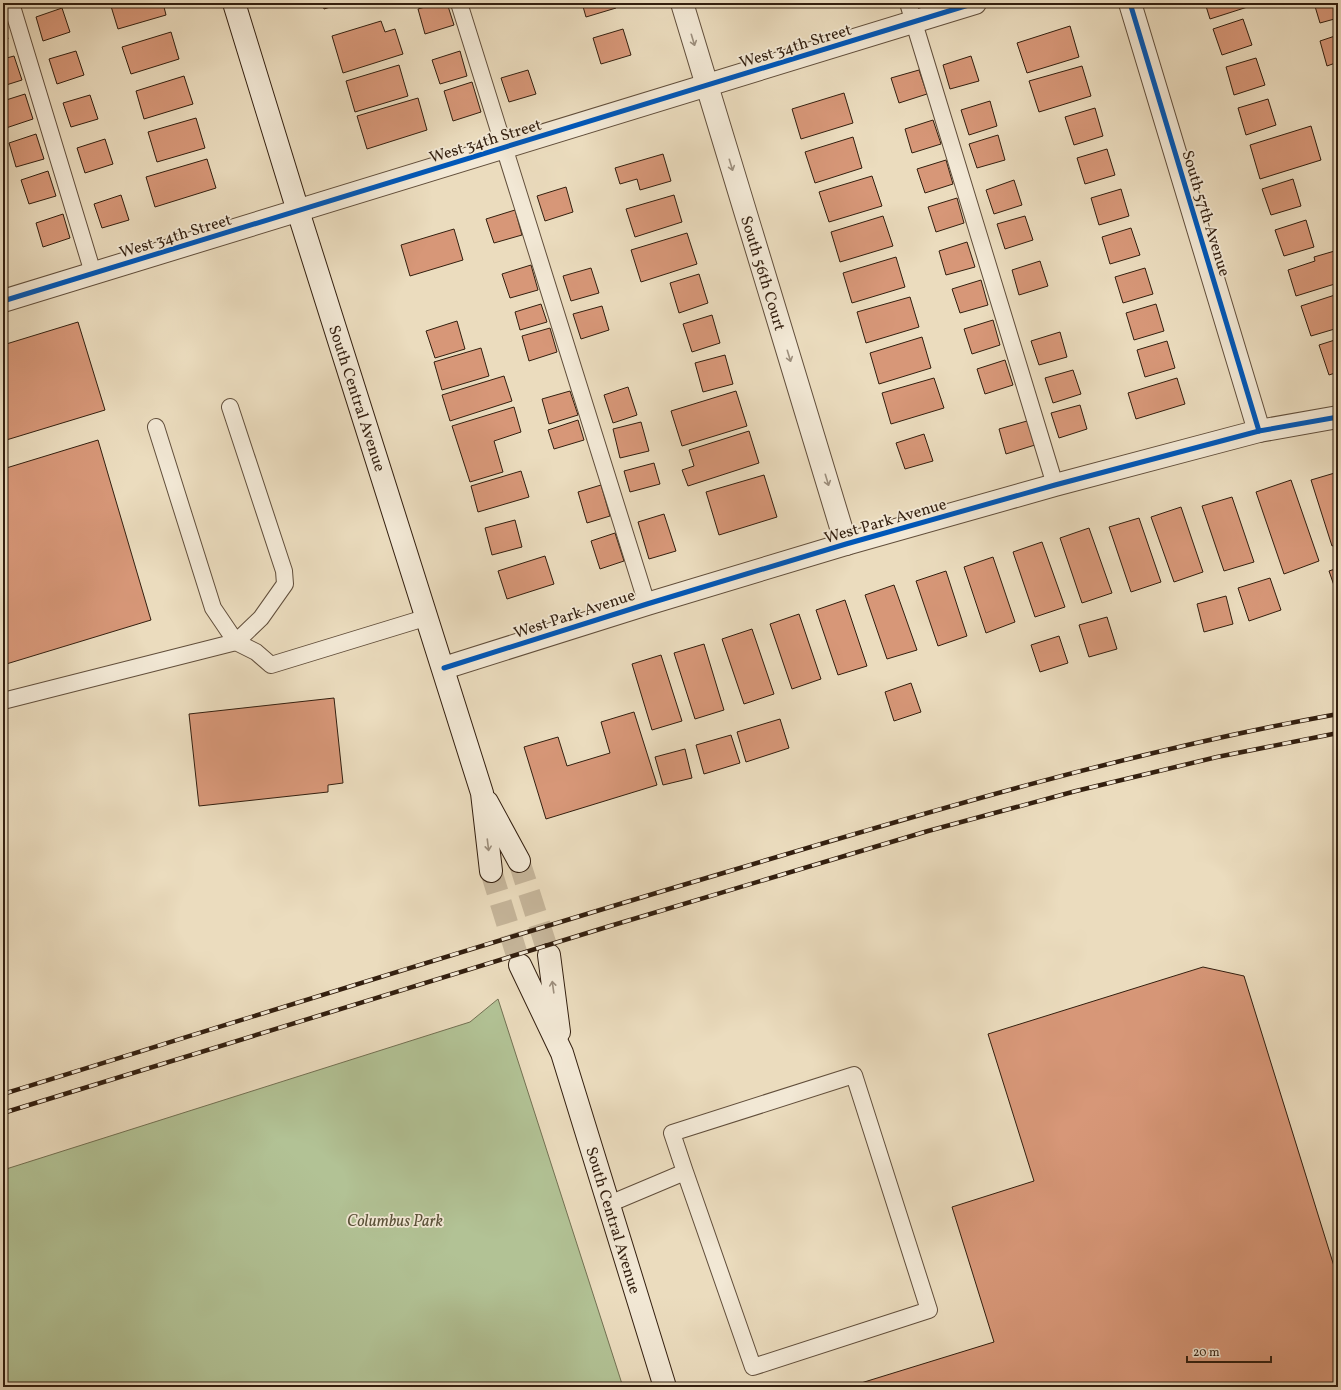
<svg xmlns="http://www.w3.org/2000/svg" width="1341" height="1390" font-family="Vollkorn,serif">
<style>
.green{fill:#b2c295;stroke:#727052}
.building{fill:#d79778;stroke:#331f0f}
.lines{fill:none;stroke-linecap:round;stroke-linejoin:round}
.secondary-tunnel{stroke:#c6b69b;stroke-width:22;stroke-dasharray:22 11;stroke-linecap:butt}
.lane-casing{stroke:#614e3b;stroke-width:18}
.street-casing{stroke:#614e3b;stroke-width:24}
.secondary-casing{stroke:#331f0f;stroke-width:24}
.lane{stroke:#f2e8d5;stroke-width:16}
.street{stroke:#f2e8d5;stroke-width:22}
.secondary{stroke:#f2e8d5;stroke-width:22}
.rail-casing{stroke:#331f0f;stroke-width:4.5}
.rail{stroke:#f2e8d5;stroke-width:3;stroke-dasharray:9;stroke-linecap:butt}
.cycleway-casing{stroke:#f2e8d5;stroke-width:8}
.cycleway{stroke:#0057b8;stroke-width:5}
.oneway{stroke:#9c8e7c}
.labels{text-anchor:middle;stroke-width:3.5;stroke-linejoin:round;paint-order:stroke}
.street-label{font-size:16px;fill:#331f0f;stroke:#f2e8d5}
.park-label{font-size:16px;font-style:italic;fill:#595037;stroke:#f2e8d5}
</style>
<rect width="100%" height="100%" fill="#ebdcbe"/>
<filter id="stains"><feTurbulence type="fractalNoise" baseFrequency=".005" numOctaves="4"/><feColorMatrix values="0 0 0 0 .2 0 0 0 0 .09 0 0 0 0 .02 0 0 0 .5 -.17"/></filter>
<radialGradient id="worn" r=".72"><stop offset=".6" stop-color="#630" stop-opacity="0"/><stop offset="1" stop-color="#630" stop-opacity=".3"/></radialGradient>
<path class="green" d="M498 999 623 1387H3V1170L470 1022Z"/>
<g class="building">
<path d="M110 3H163L166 15 118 29Z"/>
<path d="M322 3H343L324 9Z"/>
<path d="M439 3H447L454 25 425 34 418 9Z"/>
<path d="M582 3H615L616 8 586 17Z"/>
<path d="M1205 3H1260L1210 19Z"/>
<path d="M1314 3H1338V18L1320 23Z"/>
<path d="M62 8 70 32 43 41 36 17Z"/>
<path d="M1243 19 1252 45 1222 55 1213 29Z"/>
<path d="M3 21 8 39 3 40Z"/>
<path d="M381 21 385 32 395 29 403 54 343 73 332 36Z"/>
<path d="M1070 26 1079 57 1027 73 1017 43Z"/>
<path d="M623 29 631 55 601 64 593 38Z"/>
<path d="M171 32 179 59 131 74 122 47Z"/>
<path d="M1338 35V62L1327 66 1320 41Z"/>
<path d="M76 51 84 75 57 84 49 59Z"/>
<path d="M460 51 467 76 440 84 432 60Z"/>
<path d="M14 56 22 80 3 86V59Z"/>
<path d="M971 56 979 81 950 89 943 65Z"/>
<path d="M1256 58 1265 85 1234 95 1226 67Z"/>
<path d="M399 65 408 96 355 112 346 81Z"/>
<path d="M1082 66 1091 96 1039 112 1029 81Z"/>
<path d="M528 70 536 94 509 102 501 78Z"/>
<path d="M919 70 927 94 899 103 891 78Z"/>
<path d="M1338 75V89L1334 76Z"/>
<path d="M184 76 193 104 144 119 136 91Z"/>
<path d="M472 82 481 112 453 121 444 91Z"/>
<path d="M844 93 853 123 801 139 792 109Z"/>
<path d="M25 94 33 119 6 128 3 119V101Z"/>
<path d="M90 95 98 119 71 127 63 103Z"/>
<path d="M418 98 427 130 367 149 357 116Z"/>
<path d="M1268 99 1276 125 1246 135 1238 108Z"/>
<path d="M990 101 997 126 969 135 961 110Z"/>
<path d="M1095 108 1103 136 1074 145 1065 117Z"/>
<path d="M196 118 205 148 157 162 148 132Z"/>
<path d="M933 120 941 144 912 153 905 129Z"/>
<path d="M1311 126 1321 160 1260 179 1250 145Z"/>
<path d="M36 134 44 159 16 167 9 143Z"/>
<path d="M998 135 1005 160 977 168 969 144Z"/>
<path d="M853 137 862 168 815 183 805 152Z"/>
<path d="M105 139 113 164 85 173 77 148Z"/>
<path d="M1107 149 1115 175 1085 184 1077 158Z"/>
<path d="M663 154 671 181 640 190 637 179 620 184 615 168Z"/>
<path d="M207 159 216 188 155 207 146 177Z"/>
<path d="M946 160 953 184 925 193 917 169Z"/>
<path d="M48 171 56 196 29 204 21 180Z"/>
<path d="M872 176 882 206 829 222 819 192Z"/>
<path d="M1293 179 1301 206 1271 215 1262 189Z"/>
<path d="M1014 180 1022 205 994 214 986 190Z"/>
<path d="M566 187 573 212 545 221 537 196Z"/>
<path d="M1121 189 1129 216 1099 225 1091 198Z"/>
<path d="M121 195 129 220 102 228 94 204Z"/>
<path d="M674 195 682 222 635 237 626 209Z"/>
<path d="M957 198 964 223 936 232 928 207Z"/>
<path d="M515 210 522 235 494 243 486 219Z"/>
<path d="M63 214 70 238 43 247 36 223Z"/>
<path d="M883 216 893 246 840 262 831 232Z"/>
<path d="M1025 216 1033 240 1005 249 997 224Z"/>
<path d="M1306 220 1314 247 1284 256 1275 230Z"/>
<path d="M1131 228 1140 255 1110 264 1102 237Z"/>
<path d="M454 229 463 260 410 276 401 245Z"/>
<path d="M687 233 697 264 641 282 631 250Z"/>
<path d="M967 242 975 267 946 275 939 251Z"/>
<path d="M1338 250V283L1296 296 1288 270 1315 261 1314 257Z"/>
<path d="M896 257 905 287 852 303 843 273Z"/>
<path d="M1040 261 1048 286 1019 295 1012 270Z"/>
<path d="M531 265 538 290 510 298 502 274Z"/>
<path d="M591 268 599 293 571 301 563 276Z"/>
<path d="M1145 268 1153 294 1123 303 1115 277Z"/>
<path d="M699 274 708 303 679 313 670 283Z"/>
<path d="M981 280 988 305 960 313 952 289Z"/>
<path d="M1338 294V328L1311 336 1301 306Z"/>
<path d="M910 297 919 327 866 343 857 312Z"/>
<path d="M541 304 547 322 520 330 515 312Z"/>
<path d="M1156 304 1164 331 1134 340 1126 313Z"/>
<path d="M602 306 609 330 581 339 573 314Z"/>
<path d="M712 315 720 343 692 352 683 324Z"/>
<path d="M993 320 1000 345 972 354 964 329Z"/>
<path d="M457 321 465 349 435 358 426 331Z"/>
<path d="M78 322 105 410 3 441V345Z"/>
<path d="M550 328 557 352 529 361 522 336Z"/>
<path d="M1060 332 1067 357 1039 365 1031 341Z"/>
<path d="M922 337 931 368 879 384 870 353Z"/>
<path d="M1338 339V372L1329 375 1319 345Z"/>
<path d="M1167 341 1175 368 1145 377 1137 350Z"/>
<path d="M481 348 489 376 442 390 434 362Z"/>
<path d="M725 355 733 384 703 392 695 363Z"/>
<path d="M1005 360 1013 385 985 394 977 369Z"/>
<path d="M1073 370 1081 394 1053 403 1045 378Z"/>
<path d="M504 376 512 401 450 421 442 395Z"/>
<path d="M934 378 944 408 891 424 882 393Z"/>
<path d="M1177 378 1185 404 1136 419 1128 393Z"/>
<path d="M628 387 637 415 613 423 604 395Z"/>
<path d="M570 391 578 415 549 424 542 399Z"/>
<path d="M736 391 747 426 682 446 671 411Z"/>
<path d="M1080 405 1087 429 1059 438 1051 413Z"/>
<path d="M514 407 521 432 494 441 503 472 470 482 452 426Z"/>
<path d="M578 420 584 440 554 449 548 430Z"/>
<path d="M1027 421 1035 445 1006 454 999 429Z"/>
<path d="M641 422 649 451 620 458 613 429Z"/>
<path d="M749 431 759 463 688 486 682 470 694 466 689 450Z"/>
<path d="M924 434 933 461 905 469 896 443Z"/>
<path d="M98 440 151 620 3 665V469Z"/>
<path d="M654 463 660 484 630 492 624 471Z"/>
<path d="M521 471 529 497 478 512 471 486Z"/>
<path d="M1338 472V544L1332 546 1311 480Z"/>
<path d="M764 475 777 517 719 535 706 492Z"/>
<path d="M1291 480 1319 561 1284 574 1256 492Z"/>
<path d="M601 485 610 516 587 523 578 492Z"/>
<path d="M1232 497 1254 562 1224 571 1202 506Z"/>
<path d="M1181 507 1203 572 1174 582 1151 517Z"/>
<path d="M664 514 676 551 649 559 638 522Z"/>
<path d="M1139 518 1161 582 1131 592 1109 527Z"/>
<path d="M515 520 522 547 492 555 485 528Z"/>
<path d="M1089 528 1112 593 1082 603 1060 538Z"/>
<path d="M615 533 624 561 600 569 591 541Z"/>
<path d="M1042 542 1065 607 1035 617 1013 552Z"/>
<path d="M545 556 554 584 507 599 498 571Z"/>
<path d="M993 557 1015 622 986 633 964 567Z"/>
<path d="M1338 568V597L1329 571Z"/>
<path d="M946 571 967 636 938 646 916 581Z"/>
<path d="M1270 578 1281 610 1249 621 1238 588Z"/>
<path d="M894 585 917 650 887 659 865 595Z"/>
<path d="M1226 596 1233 624 1204 632 1197 604Z"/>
<path d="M845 600 867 666 838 675 816 610Z"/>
<path d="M799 614 821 679 792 689 770 624Z"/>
<path d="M1107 617 1117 649 1089 657 1079 625Z"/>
<path d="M752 629 774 694 744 704 722 639Z"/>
<path d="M1059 636 1068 663 1040 672 1031 645Z"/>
<path d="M704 644 724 710 695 719 674 653Z"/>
<path d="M661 655 682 721 652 730 632 664Z"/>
<path d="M911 683 921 712 894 721 885 692Z"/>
<path d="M334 698 343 783 328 785V792L199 806 189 714Z"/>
<path d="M634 712 657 785 546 819 524 747 558 737 567 766 610 753 601 722Z"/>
<path d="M780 719 789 748 746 762 737 732Z"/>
<path d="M731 735 740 763 704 774 696 745Z"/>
<path d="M685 749 692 778 663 785 655 757Z"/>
<path d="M1203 967 1244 976 1338 1279V1387H848L994 1342 952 1207 1034 1181 988 1034Z"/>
</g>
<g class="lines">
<g class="secondary-tunnel">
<path d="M519 861 549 955"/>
<path d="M491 871 520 965"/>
</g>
<g class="lane-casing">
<g id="lane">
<path d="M11 3 93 273"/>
<path d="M459 3 647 604"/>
<path d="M908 3 1055 485"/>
<path d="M156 427 213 608 236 642 261 618 285 584 284 571 230 407"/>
<path d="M3 701 236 642 256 652 271 665 428 617"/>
<path d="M609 1204 685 1172 672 1133 854 1075 929 1310 753 1367 685 1172"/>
</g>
</g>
<g class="street-casing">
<g id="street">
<path d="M682 3 846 544"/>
<path d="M1130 3 1259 431"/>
<path d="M3 301 975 3"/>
<path d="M444 668 647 604 846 544 1055 485 1259 431 1338 417"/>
</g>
</g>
<g class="secondary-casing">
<g id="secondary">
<path d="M234 3 298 211 482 793 491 871"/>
<path d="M487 802 519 861"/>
<path d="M549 955 559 1032"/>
<path d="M520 965 562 1053 665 1387"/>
</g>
</g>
<use href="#lane" class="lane"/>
<use href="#street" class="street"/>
<use href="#secondary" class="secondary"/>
<g class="rail-casing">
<g id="rail">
<path d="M3 1094C245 1019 487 943 730 871 930 811 1132 751 1338 714"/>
<path d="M3 1113 610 926 928 831 1076 791 1217 757 1338 733"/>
</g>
</g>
<use href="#rail" class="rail"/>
<g class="cycleway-casing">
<g id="cycleway">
<path d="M1130 3 1259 431"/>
<path d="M3 301 975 3"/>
<path d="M444 668 647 604 846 544 1055 485 1259 431 1338 417"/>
</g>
</g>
<use href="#cycleway" class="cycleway"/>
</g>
<defs><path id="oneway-shaft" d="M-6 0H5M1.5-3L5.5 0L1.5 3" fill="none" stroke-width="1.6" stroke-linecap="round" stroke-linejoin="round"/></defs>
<g class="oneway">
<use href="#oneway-shaft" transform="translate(693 40) rotate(73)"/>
<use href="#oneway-shaft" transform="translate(731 165) rotate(73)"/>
<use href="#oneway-shaft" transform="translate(789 356) rotate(73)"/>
<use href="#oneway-shaft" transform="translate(827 480) rotate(73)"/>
<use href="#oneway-shaft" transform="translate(488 845) rotate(83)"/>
<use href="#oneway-shaft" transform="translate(553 987) rotate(-98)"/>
</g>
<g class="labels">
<g class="street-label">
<text transform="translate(795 45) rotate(-17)" y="6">West 34th Street</text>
<text transform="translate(485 140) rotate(-17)" y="6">West 34th Street</text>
<text transform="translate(1207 213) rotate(73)" y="6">South 57th Avenue</text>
<text transform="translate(175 235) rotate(-17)" y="6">West 34th Street</text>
<text transform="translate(764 273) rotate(73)" y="6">South 56th Court</text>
<text transform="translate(358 398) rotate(72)" y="6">South Central Avenue</text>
<text transform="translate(885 520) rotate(-16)" y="6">West Park Avenue</text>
<text transform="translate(574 613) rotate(-18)" y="6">West Park Avenue</text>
<text transform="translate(614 1220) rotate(73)" y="6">South Central Avenue</text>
</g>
<g class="park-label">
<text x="395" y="1226">Columbus Park</text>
</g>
</g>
<rect width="1341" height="1390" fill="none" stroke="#ebdcbe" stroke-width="16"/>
<rect x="4" y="4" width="1333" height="1382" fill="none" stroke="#331f0f" stroke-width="2"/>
<rect x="8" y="8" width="1325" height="1374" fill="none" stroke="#331f0f"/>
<path d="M1187 1356v6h84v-6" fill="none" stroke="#331f0f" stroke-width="2"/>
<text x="1193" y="1356" font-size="12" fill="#331f0f" stroke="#f2e8d5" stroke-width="3" paint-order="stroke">20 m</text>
<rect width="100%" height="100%" filter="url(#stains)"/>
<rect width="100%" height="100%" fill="url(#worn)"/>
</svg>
